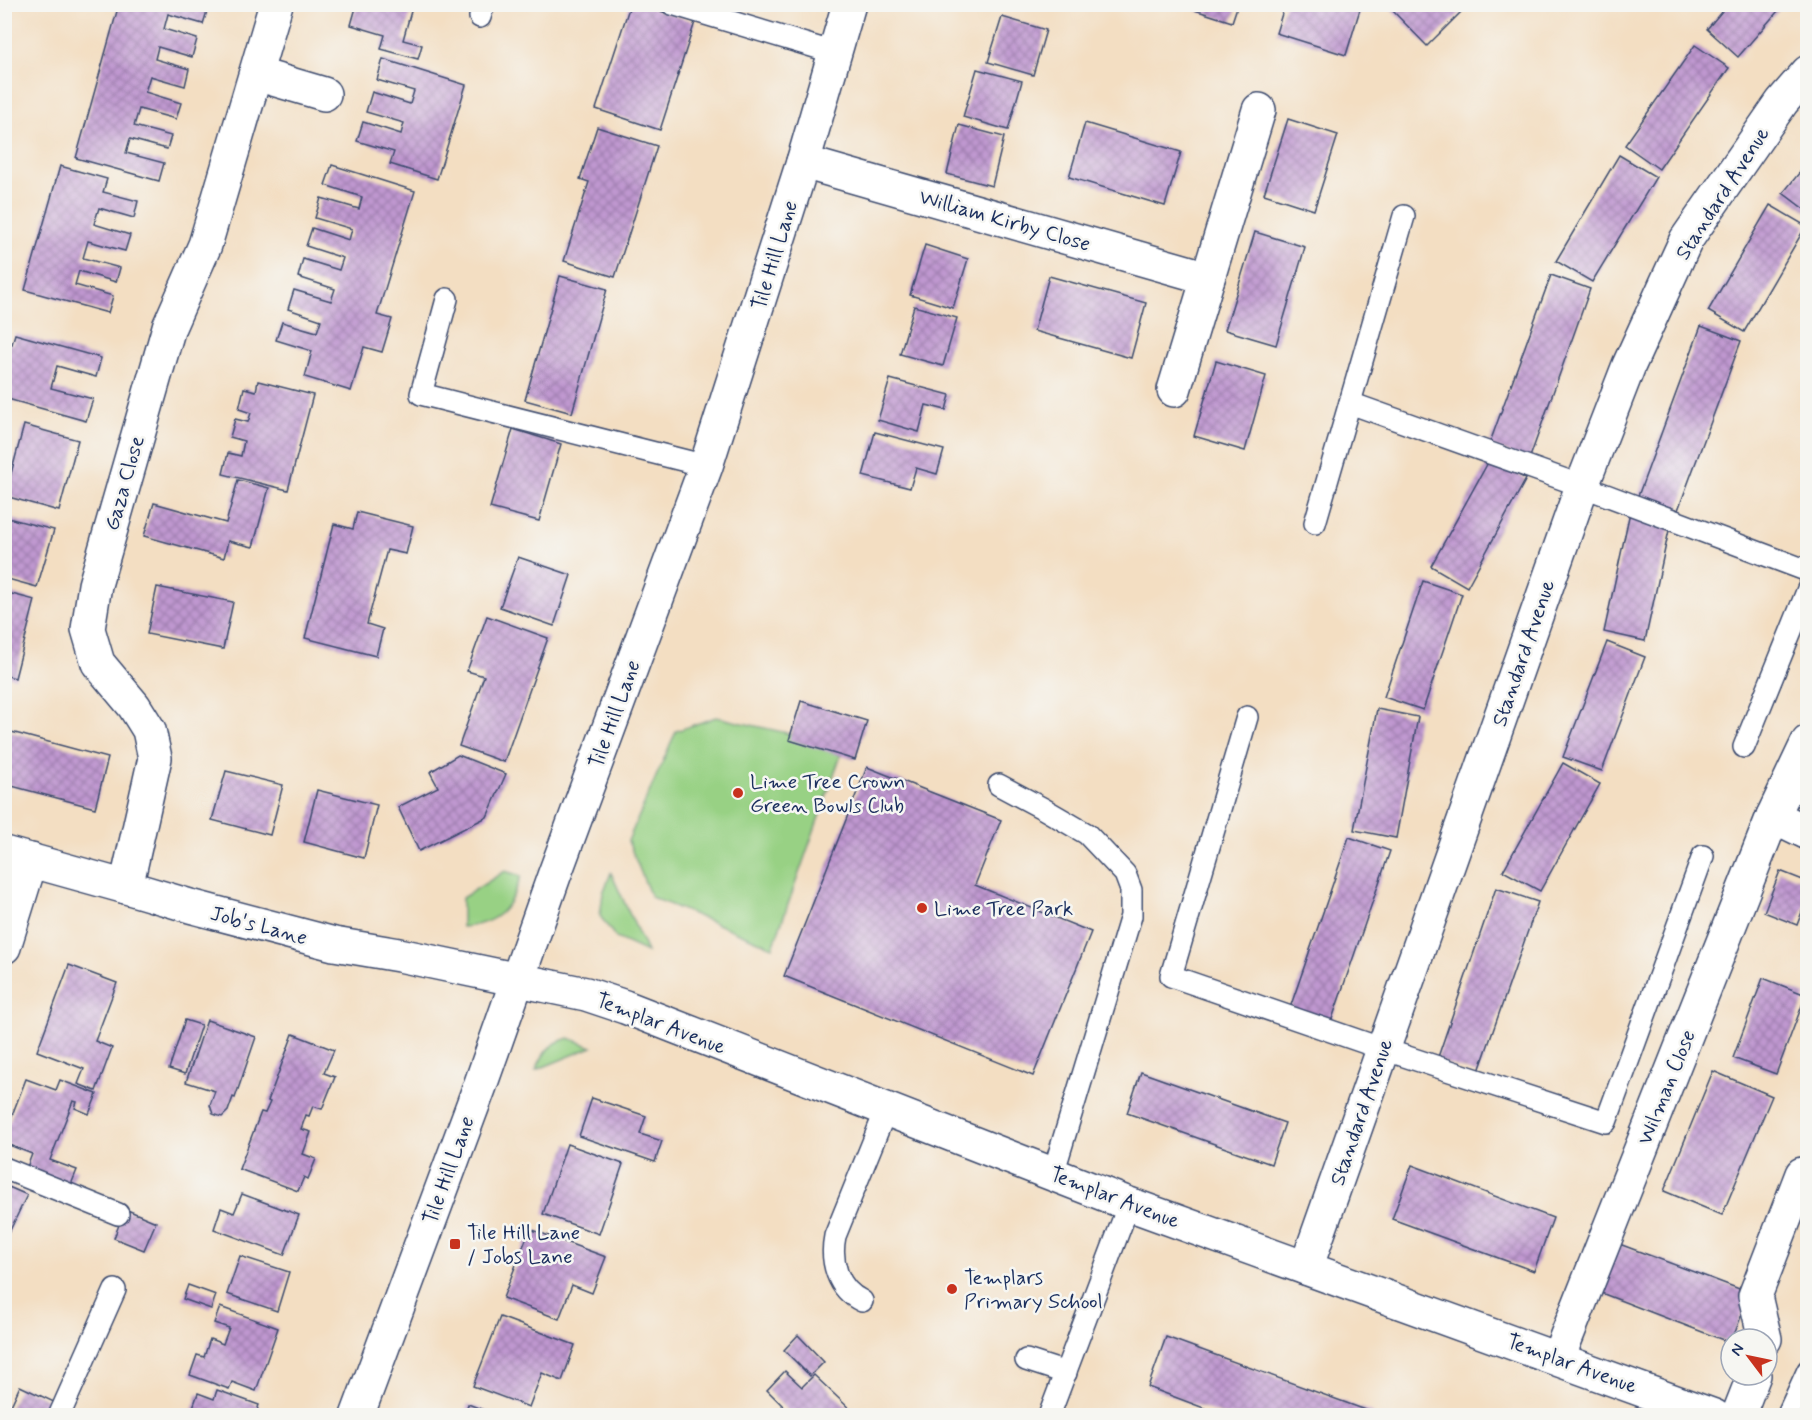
<svg xmlns="http://www.w3.org/2000/svg" width="1812" height="1420" font-family="Mynerve,sans-serif">
<style>
.grass{fill:#98d184;stroke:#5a8071;stroke-width:1.5}
.building{fill:url(#building-cross-hatch)}
.lines{fill:none;stroke-linecap:round;stroke-linejoin:round}
.service-casing{stroke:#3b496d;stroke-width:24}
.minor-casing{stroke:#3b496d;stroke-width:36}
.tertiary-casing{stroke:#3b496d;stroke-width:36}
.secondary-casing{stroke:#3b496d;stroke-width:36}
.service{stroke:#fff;stroke-width:21}
.minor{stroke:#fff;stroke-width:33}
.tertiary{stroke:#fff;stroke-width:33}
.secondary{stroke:#fff;stroke-width:33}
.poi-dot{fill:#c8321e;stroke:#f6f6f2;stroke-width:2}
.labels{text-anchor:middle;stroke-width:5;stroke-linejoin:round;paint-order:stroke}
.street-label{font-size:21px;fill:#1b2f5e;stroke:#f6f6f2}
.poi-label{font-size:21px;fill:#1b2f5e;stroke:#f6f6f2;text-anchor:start}
</style>
<defs>
<pattern id="building-cross-hatch" width="8" height="8" patternUnits="userSpaceOnUse" patternTransform="scale(1.5)"><rect width="8" height="8" fill="#c098d0"/><path d="M0 0l8 8M0 8l8-8" fill="none" stroke="#9b7cac"/></pattern>
</defs>
<rect width="100%" height="100%" fill="#f6f6f2"/>
<filter id="ink" filterUnits="userSpaceOnUse"><feTurbulence type="fractalNoise" baseFrequency=".0167" numOctaves="2"/><feDisplacementMap in="SourceGraphic" scale="12" xChannelSelector="R" yChannelSelector="G"/><feConvolveMatrix kernelMatrix="1 2 1 2 8 2 1 2 1" color-interpolation-filters="sRGB"/></filter>
<filter id="wash" filterUnits="userSpaceOnUse"><feTurbulence type="fractalNoise" baseFrequency=".008" numOctaves="4" result="noise"/><feDisplacementMap in="SourceGraphic" scale="24" xChannelSelector="R" yChannelSelector="G"/><feGaussianBlur stdDeviation="1.35" result="paint"/><feColorMatrix in="noise" values="0 0 0 0 0 0 0 0 0 0 0 0 0 0 0 0 0 1.4 0 .05"/><feComposite in="paint" operator="in"/></filter>
<g filter="url(#wash)">
<rect width="100%" height="100%" fill="#f3dec2"/>
<g class="grass">
<path d="M716 717 844 746 773 947 651 897 628 841 676 731Z"/>
<path d="M505 871 521 876C510 909 498 924 462 927V898Z"/>
<path d="M611 873 647 952 616 938 600 916 603 893Z"/>
<path d="M569 1038 592 1047 536 1070C544 1052 549 1043 569 1038Z"/>
</g>
<g id="blocks">
<g class="building">
<path d="M119 4H197L208 8 203 24 168 14 164 29 197 39 192 57 158 47 155 59 189 69 185 86 150 76 145 92 181 103 176 119 139 109 134 126 171 136 167 149 130 139 126 153 164 163 159 181 76 158Z"/>
<path d="M357 4H413L403 40 422 45 418 59 381 49 385 35 351 25Z"/>
<path d="M1176 4H1238L1232 22Z"/>
<path d="M1285 4H1355L1361 6 1346 55 1276 33Z"/>
<path d="M1396 4H1469L1427 46 1391 9Z"/>
<path d="M1728 4H1784L1738 57 1707 29Z"/>
<path d="M630 5H641L695 22 660 130 596 109Z"/>
<path d="M1002 17 1046 30 1033 75 988 62Z"/>
<path d="M1695 45 1729 68 1659 169 1625 145Z"/>
<path d="M383 59 466 85 437 179 390 164 394 152 357 141 363 122 401 134 404 123 366 112 372 92 410 104 414 91 377 80Z"/>
<path d="M977 69 1022 81 1008 130 963 117Z"/>
<path d="M1288 119 1338 135 1314 210 1264 194Z"/>
<path d="M1085 123 1181 152 1165 206 1069 177Z"/>
<path d="M959 125 1004 137 992 186 947 174Z"/>
<path d="M597 127 657 146 615 277 564 261 589 182 580 179Z"/>
<path d="M1619 155 1656 177 1592 282 1556 261Z"/>
<path d="M1808 162V212L1783 193Z"/>
<path d="M332 165 415 191 377 315 392 319 382 352 364 347 351 391 305 377 312 351 276 340 282 322 317 332 321 320 288 309 294 290 331 301 335 289 298 277 303 259 339 270 343 258 306 246 312 228 349 240 352 229 315 218 321 198 359 209 362 197 325 185Z"/>
<path d="M60 166 107 179 103 192 138 201 134 218 99 208 94 224 130 235 125 251 88 241 83 258 120 268 116 282 79 271 75 285 113 296 108 313 25 290Z"/>
<path d="M1770 205 1806 226 1744 332 1708 311Z"/>
<path d="M1255 232 1305 247 1276 345 1225 330Z"/>
<path d="M925 245 968 259 953 308 910 295Z"/>
<path d="M1551 275 1590 289 1529 460 1489 445Z"/>
<path d="M560 276 607 289 572 413 525 400Z"/>
<path d="M1049 276 1146 303 1131 358 1034 331Z"/>
<path d="M914 306 957 318 943 366 900 354Z"/>
<path d="M1701 326 1741 341 1678 510 1638 496Z"/>
<path d="M15 334 101 358 96 377 57 366 51 388 93 399 86 421 4 398V342L12 344Z"/>
<path d="M1216 361 1266 376 1245 451 1194 436Z"/>
<path d="M890 379 950 395 946 410 926 405 919 432 878 420Z"/>
<path d="M258 381 313 395 288 490 223 474 228 453 241 456 244 441 230 437 235 419 248 422 251 413 239 409 244 388 256 391Z"/>
<path d="M24 425 78 440 59 511 5 496Z"/>
<path d="M513 429 561 444 539 521 490 508Z"/>
<path d="M875 432 944 450 937 474 916 468 910 488 863 476Z"/>
<path d="M1490 459 1526 479 1467 587 1431 566Z"/>
<path d="M238 480 269 488 253 547 228 541 224 558 144 536 154 503 226 523Z"/>
<path d="M357 512 413 526 406 554 387 550 367 624 383 629 376 656 305 638 334 524 353 529Z"/>
<path d="M1630 512 1671 521 1645 641 1604 632Z"/>
<path d="M4 517 54 530 37 587 4 578Z"/>
<path d="M518 557 571 575 554 626 500 607Z"/>
<path d="M1423 581 1462 594 1423 710 1384 697Z"/>
<path d="M157 587 233 602 223 649 147 634Z"/>
<path d="M4 592 35 600 15 678 4 675Z"/>
<path d="M487 616 548 638 504 762 459 746 484 676 467 671Z"/>
<path d="M1607 642 1645 657 1602 771 1563 757Z"/>
<path d="M801 701 867 721 855 760 789 740Z"/>
<path d="M1377 709 1418 717 1396 838 1354 830Z"/>
<path d="M4 730 108 758 95 808 4 784Z"/>
<path d="M458 755 506 774 487 817 419 851 398 807 438 787 430 772Z"/>
<path d="M1563 763 1600 784 1540 891 1503 871Z"/>
<path d="M867 767 1001 820 975 885 1091 932 1033 1076 784 976Z"/>
<path d="M226 771 283 785 270 835 212 820Z"/>
<path d="M317 790 377 805 364 858 304 842Z"/>
<path d="M1349 837 1390 851 1331 1022 1290 1008Z"/>
<path d="M1780 871 1808 882V896L1797 925 1764 912Z"/>
<path d="M1496 888 1538 902 1478 1074 1437 1060Z"/>
<path d="M69 965 117 983 95 1041 112 1048 96 1091 78 1084 84 1069 37 1051Z"/>
<path d="M1763 978 1806 995 1776 1074 1733 1058Z"/>
<path d="M185 1020 201 1025 185 1074 169 1069Z"/>
<path d="M207 1020 256 1037 235 1098 233 1097 228 1111 222 1117 213 1114 210 1105 215 1091 186 1082Z"/>
<path d="M293 1034 334 1050 324 1073 335 1077 322 1109 313 1106 309 1116 306 1115 301 1129 311 1132 303 1154 316 1159 308 1179 304 1177 298 1191 239 1169 261 1112 265 1113 270 1102 268 1101Z"/>
<path d="M1713 1071 1772 1096 1722 1215 1664 1191Z"/>
<path d="M1141 1072 1285 1123 1271 1164 1127 1113Z"/>
<path d="M26 1079 56 1090 60 1080 97 1094 89 1114 75 1108 77 1102 73 1101 50 1160 77 1170 70 1187 26 1170 32 1154 4 1143V1136Z"/>
<path d="M592 1098 646 1116 640 1134 662 1141 655 1162 579 1136Z"/>
<path d="M567 1144 623 1164 599 1234 543 1214Z"/>
<path d="M1412 1165 1553 1218 1534 1271 1392 1219Z"/>
<path d="M4 1185 27 1195 4 1243Z"/>
<path d="M242 1194 299 1215 284 1255 214 1229 221 1208 234 1213Z"/>
<path d="M125 1209 156 1222 144 1250 114 1238Z"/>
<path d="M530 1229 606 1257 592 1293 572 1285 559 1319 503 1298Z"/>
<path d="M1614 1242 1750 1293 1731 1343 1596 1291Z"/>
<path d="M240 1256 289 1272 277 1311 227 1294Z"/>
<path d="M188 1285 216 1295 211 1309 183 1299Z"/>
<path d="M220 1307 278 1328 256 1391 232 1382 229 1389 190 1375 197 1355 204 1357 210 1339 223 1344 229 1328 214 1323Z"/>
<path d="M500 1317 575 1345 562 1381 542 1373 529 1407 473 1386Z"/>
<path d="M798 1335 824 1362 810 1376 784 1350Z"/>
<path d="M1166 1337 1374 1413 1373 1416H1225L1148 1387Z"/>
<path d="M785 1371 802 1387 814 1375 853 1412 850 1416H793L767 1390Z"/>
<path d="M20 1386 54 1402 48 1416H21L9 1410Z"/>
<path d="M217 1390 259 1405 255 1416H190L198 1393 214 1399Z"/>
<path d="M468 1404 497 1415V1416H464Z"/>
</g>
</g>
</g>
<g filter="url(#ink)">
<use href="#blocks" fill-opacity="0" stroke="#3b496d" stroke-width="1.5"/>
<g class="lines">
<g class="service-casing">
<g id="service">
<path d="M672 4 835 53"/>
<path d="M480 17 484 4"/>
<path d="M447 299 421 394 706 466"/>
<path d="M1350 403 1582 486 1808 571"/>
<path d="M1315 523 1404 216"/>
<path d="M1247 717 1171 976 1383 1049 1606 1122 1703 856"/>
<path d="M1744 747 1808 589"/>
<path d="M999 785 1044 809 1087 834 1125 874 1131 890V916L1053 1174"/>
<path d="M4 1168 118 1214"/>
<path d="M862 1301C837 1289 830 1261 835 1236L886 1110"/>
<path d="M1026 1360 1066 1373"/>
<path d="M59 1416 115 1290"/>
<path d="M1049 1416 1129 1204"/>
<path d="M1787 1416 1808 1370"/>
</g>
</g>
<g class="minor-casing">
<g id="minor">
<path d="M256 74 324 94"/>
<path d="M803 162 1208 278 1259 110"/>
<path d="M1174 390 1208 278"/>
<path d="M1773 816 1808 833"/>
<path d="M126 887 155 758 149 730 134 706 98 663 88 629 95 585 169 327 205 245 276 4"/>
<path d="M4 947 31 860"/>
<path d="M1306 1268 1582 486 1629 365 1686 240 1782 102 1808 72"/>
<path d="M1765 1339 1755 1296 1802 1174"/>
<path d="M1558 1358 1773 816 1808 742"/>
<path d="M1738 1416 1754 1375"/>
</g>
</g>
<g class="tertiary-casing">
<path id="tertiary" d="M4 853 126 887 190 906 334 944 399 955 586 994 625 1007 1129 1204 1714 1416"/>
</g>
<g class="secondary-casing">
<path id="secondary" d="M357 1416 480 1086 554 876 706 466 803 162 849 4"/>
</g>
<use href="#service" class="service"/>
<use href="#minor" class="minor"/>
<use href="#tertiary" class="tertiary"/>
<use href="#secondary" class="secondary"/>
</g>
</g>
<g class="poi-dot">
<circle cx="738" cy="793" r="6"/>
<circle cx="922" cy="908" r="6"/>
<rect x="449" y="1238" width="12" height="12" rx="3"/>
<circle cx="952" cy="1289" r="6"/>
</g>
<g class="labels">
<g class="street-label">
<text transform="translate(1722 193) rotate(-57)" y="7">Standard Avenue</text>
<text transform="translate(1005 220) rotate(16)" y="7">William Kirby Close</text>
<text transform="translate(774 255) rotate(-73)" y="7">Tile Hill Lane</text>
<text transform="translate(124 483) rotate(-74)" y="7">Gaza Close</text>
<text transform="translate(1523 653) rotate(-71)" y="7">Standard Avenue</text>
<text transform="translate(614 714) rotate(-70)" y="7">Tile Hill Lane</text>
<text transform="translate(259 925) rotate(15)" y="7">Job's Lane</text>
<text transform="translate(661 1023) rotate(21)" y="7">Templar Avenue</text>
<text transform="translate(1666 1087) rotate(-68)" y="7">Wilman Close</text>
<text transform="translate(1361 1112) rotate(-71)" y="7">Standard Avenue</text>
<text transform="translate(448 1170) rotate(-70)" y="7">Tile Hill Lane</text>
<text transform="translate(1115 1197) rotate(21)" y="7">Templar Avenue</text>
<text transform="translate(1572 1363) rotate(20)" y="7">Templar Avenue</text>
</g>
<g class="poi-label">
<text x="750" y="788">Lime Tree Crown<tspan x="750" dy="24">Green Bowls Club</tspan></text>
<text x="934" y="915">Lime Tree Park</text>
<text x="467" y="1239">Tile Hill Lane<tspan x="467" dy="24">/ Jobs Lane</tspan></text>
<text x="964" y="1284">Templars<tspan x="964" dy="24">Primary School</tspan></text>
</g>
</g>
<rect width="1812" height="1420" fill="none" stroke="#f6f6f2" stroke-width="24"/>
<g transform="translate(1749 1357) rotate(302)"><circle r="28" fill="#f6f6f2" stroke="#9ea6b7" stroke-width="1.5"/>
<path d="M0-4.5L10 22L0 15L-10 22Z" fill="#c8321e"/>
<text y="-9" font-size="16" font-weight="bold" text-anchor="middle" fill="#1b2f5e">N</text>
</g>
</svg>
